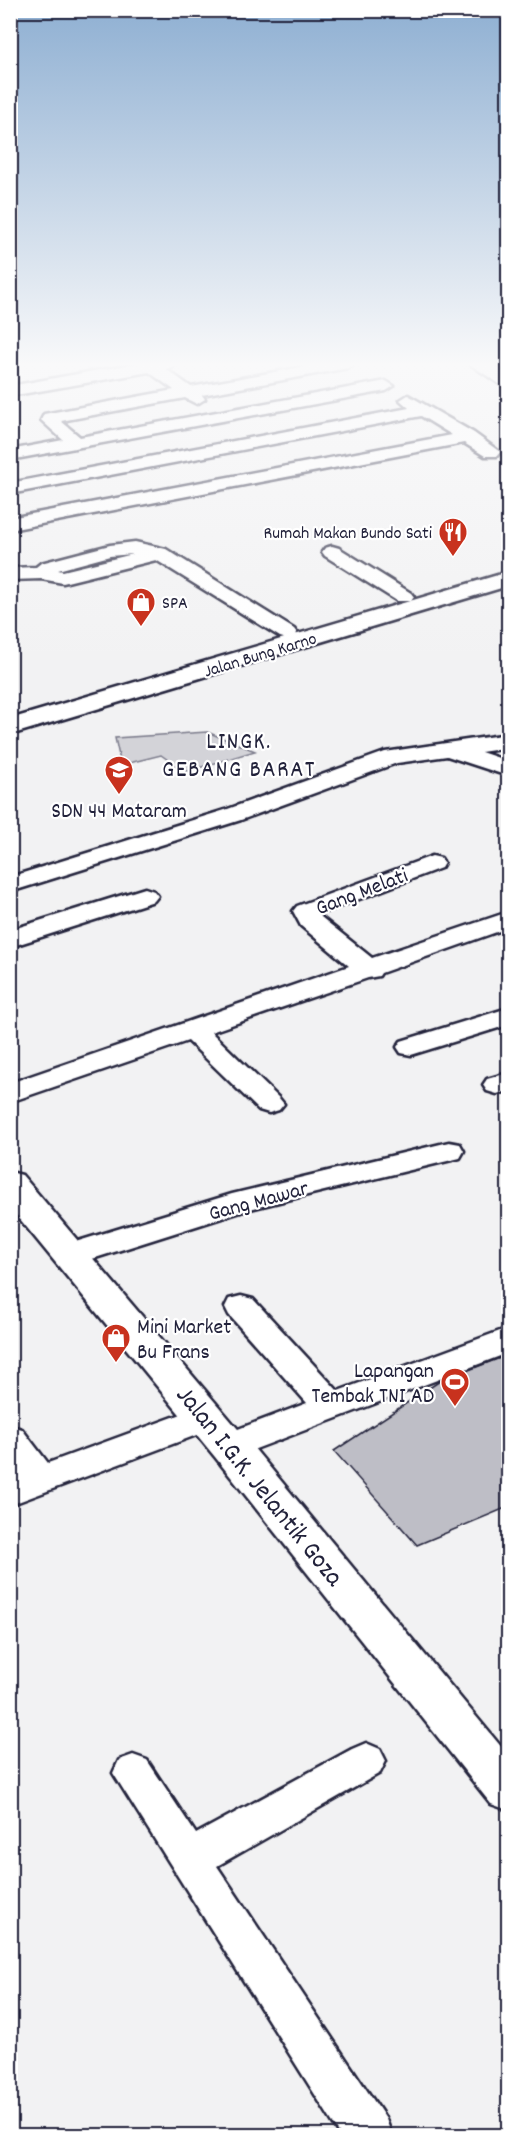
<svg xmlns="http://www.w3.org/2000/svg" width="519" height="2146" font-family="Dekko,sans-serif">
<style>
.green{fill:#d3d3d8;stroke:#7a7a8a;stroke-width:1.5}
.building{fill:#bebec6;stroke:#22223b;stroke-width:1.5}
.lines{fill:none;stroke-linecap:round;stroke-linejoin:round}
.street-casing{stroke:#22223b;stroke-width:5}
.secondary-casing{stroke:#22223b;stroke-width:5}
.primary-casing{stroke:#22223b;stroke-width:5}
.street{fill:#fff;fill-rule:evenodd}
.secondary{fill:#fff;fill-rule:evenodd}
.primary{fill:#fff;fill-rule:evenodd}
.labels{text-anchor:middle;stroke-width:4.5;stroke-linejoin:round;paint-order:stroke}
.far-poi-label{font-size:18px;fill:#22223b;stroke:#fff;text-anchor:end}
.far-street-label{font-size:18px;fill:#22223b;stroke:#fff}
.poi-label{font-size:22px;fill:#22223b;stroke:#fff}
.street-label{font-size:22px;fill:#22223b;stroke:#fff}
.neighbourhood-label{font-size:24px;letter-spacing:1.5px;fill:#22223b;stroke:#fff}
.near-street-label{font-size:27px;fill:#22223b;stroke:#fff}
</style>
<rect width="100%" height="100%" fill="#f2f2f3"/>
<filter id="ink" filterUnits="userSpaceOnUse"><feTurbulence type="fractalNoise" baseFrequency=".0167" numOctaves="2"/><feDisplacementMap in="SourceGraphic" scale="12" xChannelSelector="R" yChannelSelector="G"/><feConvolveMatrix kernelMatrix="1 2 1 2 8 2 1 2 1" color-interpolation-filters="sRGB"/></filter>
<g filter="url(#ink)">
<path class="green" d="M207 732 255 751 185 772 161 755 121 765 115 738Z"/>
<path class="building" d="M508 1355V1507L417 1545 334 1451 440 1381Z"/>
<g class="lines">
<g class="street-casing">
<g id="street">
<path d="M139 363H174L173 367 166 369 191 387 324 363H356L348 368 202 395 205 399 197 404 185 398 61 421 80 437 386 381 394 386 386 391 10 460V450L63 440 41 420 44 414 174 390 149 372 10 396V386Z"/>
<path d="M408 395 474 433 500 452 497 456H485L464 443 10 530V518L452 435 421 416 10 494V483L409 408 400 400Z"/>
<path d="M135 542 166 549 294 629 297 633 294 637 287 639 280 637 156 560 63 583 41 579 10 580V568L36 567 41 563 110 545ZM133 554 63 571 58 570 110 556Z"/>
<path d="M332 546 339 548 411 593 414 597 411 601H397L325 556 322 552 325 548Z"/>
<path d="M508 734V748L481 752 508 761V776L447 756 397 763 241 820 10 892V877L225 810 385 752Z"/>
<path d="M432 856 441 858 444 863 441 868 320 914 321 917 372 958 508 912V928L381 973 379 976 368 978 211 1032 279 1098 284 1104 279 1110 269 1113 259 1110 188 1041 10 1102V1083L349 966 301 926 293 911 297 906Z"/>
<path d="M145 888 154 891 158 896 154 901 10 947V930Z"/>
<path d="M508 1008V1025L411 1055 401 1053 397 1047 401 1041Z"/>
<path d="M508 1073V1091L497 1094 487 1091 483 1085 487 1079Z"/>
<path d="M449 1142 460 1144 464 1151 460 1158 250 1209 70 1266 59 1263 54 1255 59 1247 232 1194Z"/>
<path d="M241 1296 253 1299 338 1391 508 1328V1353L229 1459 217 1455 211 1446 217 1437 307 1403 229 1315 225 1307 229 1299Z"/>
<path d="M206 1405 218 1409 223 1418 218 1427 10 1505V1477L18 1475 10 1465V1425L22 1429 48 1463Z"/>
<path d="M366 1743 380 1749 386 1761 380 1773 217 1866 386 2119 392 2136H341L113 1773 119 1760 133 1755 147 1760 196 1834 352 1749Z"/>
</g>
</g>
<g class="secondary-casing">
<g id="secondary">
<path d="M508 572V586L10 735V719Z"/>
<path d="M10 1172 22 1175 243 1435 508 1755V1810L491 1804 215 1457 10 1207Z"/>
</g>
</g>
<g class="primary-casing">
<path id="primary" d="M468 363H490L508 373V387L501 385Z"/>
</g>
<use href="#street" class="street"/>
<use href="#secondary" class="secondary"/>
<use href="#primary" class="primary"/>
</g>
</g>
<linearGradient id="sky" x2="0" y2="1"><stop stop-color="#8eafd2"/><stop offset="0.55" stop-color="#f9f9fa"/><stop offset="1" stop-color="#f9f9fa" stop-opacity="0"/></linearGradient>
<rect width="519" height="663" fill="url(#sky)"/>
<defs>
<g id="restaurant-pin" transform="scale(1.5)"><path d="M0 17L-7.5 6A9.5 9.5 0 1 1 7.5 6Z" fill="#c8321e" stroke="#fff"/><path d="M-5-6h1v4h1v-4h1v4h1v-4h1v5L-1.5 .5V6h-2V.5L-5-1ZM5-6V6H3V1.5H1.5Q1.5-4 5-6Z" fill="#fff"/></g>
<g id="shop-pin" transform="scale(1.5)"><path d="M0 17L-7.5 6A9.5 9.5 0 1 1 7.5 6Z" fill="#c8321e" stroke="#fff"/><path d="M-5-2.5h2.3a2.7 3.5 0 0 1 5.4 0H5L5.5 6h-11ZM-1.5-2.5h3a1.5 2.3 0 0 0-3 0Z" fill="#fff"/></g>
<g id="school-pin" transform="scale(1.5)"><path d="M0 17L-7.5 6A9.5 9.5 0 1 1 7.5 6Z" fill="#c8321e" stroke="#fff"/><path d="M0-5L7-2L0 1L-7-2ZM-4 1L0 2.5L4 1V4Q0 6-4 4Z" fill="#fff"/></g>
<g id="stadium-pin" transform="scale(1.5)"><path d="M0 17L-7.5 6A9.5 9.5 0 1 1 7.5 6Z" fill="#c8321e" stroke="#fff"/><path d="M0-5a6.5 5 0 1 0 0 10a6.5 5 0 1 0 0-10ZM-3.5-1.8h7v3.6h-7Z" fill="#fff"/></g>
</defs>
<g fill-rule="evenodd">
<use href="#restaurant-pin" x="453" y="532"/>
<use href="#shop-pin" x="141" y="602"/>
<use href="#school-pin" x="119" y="770"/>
<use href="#shop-pin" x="116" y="1338"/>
<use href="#stadium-pin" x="455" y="1382"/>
</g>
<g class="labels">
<g class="far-poi-label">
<text x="432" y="538">Rumah Makan Bundo Sati</text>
<text x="162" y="608" text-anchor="start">SPA</text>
</g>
<g class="far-street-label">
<text transform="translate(260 654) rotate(-17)" y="6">Jalan Bung Karno</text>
</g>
<g class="poi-label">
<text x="119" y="817">SDN 44 Mataram</text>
<text x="137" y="1333" text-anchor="start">Mini Market<tspan x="137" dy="25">Bu Frans</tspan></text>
<text x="434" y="1377" text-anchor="end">Lapangan<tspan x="434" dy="25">Tembak TNI AD</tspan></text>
</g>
<g class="street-label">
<text transform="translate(361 890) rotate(-21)" y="8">Gang Melati</text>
<text transform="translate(258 1199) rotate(-15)" y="8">Gang Mawar</text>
</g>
<g class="neighbourhood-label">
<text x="239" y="748">LINGK.<tspan x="239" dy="28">GEBANG BARAT</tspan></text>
</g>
<g class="near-street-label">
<text transform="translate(261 1485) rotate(51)" y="9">Jalan I.G.K. Jelantik Goza</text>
</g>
</g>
<rect width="519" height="2146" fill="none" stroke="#fff" stroke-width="36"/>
<rect x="18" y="18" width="483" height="2110" fill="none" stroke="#22223b" stroke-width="2" filter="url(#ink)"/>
</svg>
